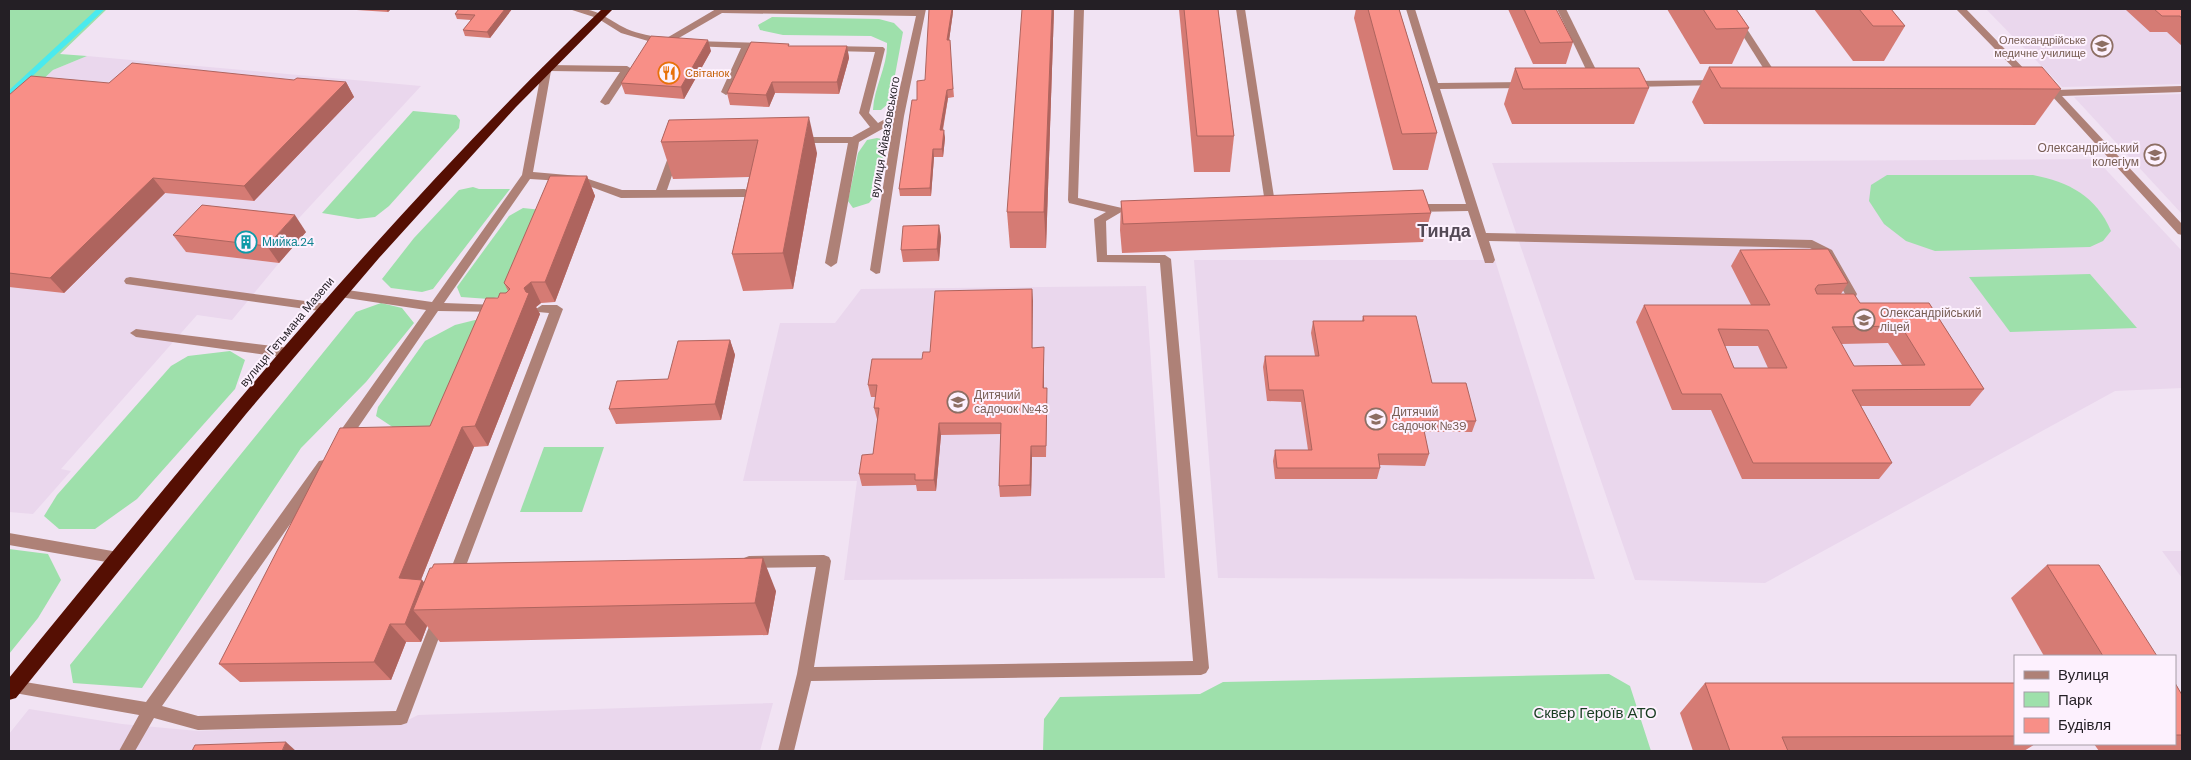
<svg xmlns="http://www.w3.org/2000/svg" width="2191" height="760" font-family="'DM Sans',sans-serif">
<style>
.built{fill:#ead7ed}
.green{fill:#9ee0ab}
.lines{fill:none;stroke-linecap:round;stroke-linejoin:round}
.stream{stroke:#4aeaee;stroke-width:5.5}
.minor{fill:#ae8177;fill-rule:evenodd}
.highway{fill:#550f03;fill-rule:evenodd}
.wall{fill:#d57b74;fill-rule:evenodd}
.shaded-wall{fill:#ae645e}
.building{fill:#f88f87;stroke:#ae645e;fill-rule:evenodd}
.labels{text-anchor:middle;stroke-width:4;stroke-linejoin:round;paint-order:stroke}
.far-education-label{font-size:11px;fill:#785e54;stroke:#fdf1fe;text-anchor:end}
.far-food-label{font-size:11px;fill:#c56008;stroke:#fdf1fe;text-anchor:start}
.street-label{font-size:12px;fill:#241f25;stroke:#fdf1fe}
.education-label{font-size:12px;fill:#785e54;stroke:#fdf1fe;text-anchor:start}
.culture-label{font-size:12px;fill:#0d838f;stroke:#fdf1fe;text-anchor:start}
.near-park-label{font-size:15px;fill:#193d22;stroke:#fdf1fe}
.district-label{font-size:18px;font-weight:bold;fill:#544956;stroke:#fdf1fe}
</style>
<rect width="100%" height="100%" fill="#f1e3f3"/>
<g class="built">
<path d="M1986 9H2182V84L2062 87Z"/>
<path d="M87 56 421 86 288 230 186 252 279 263 232 320 197 315 61 469 71 471 33 514 9 512V111L53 70Z"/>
<path d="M2182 94V214L2074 97Z"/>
<path d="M2096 159 2182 251V388L2115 391 1765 583 1635 580 1492 163Z"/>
<path d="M1194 260H1495L1595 579 1218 578Z"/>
<path d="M1146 286 1165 578 844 580 857 481H743L780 323H835L861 289Z"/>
<path d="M2162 551H2182V578Z"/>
<path d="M773 703 760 751H9V734L29 709 122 724 198 731 404 722 418 715Z"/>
</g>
<g class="green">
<path d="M9 9H107L60 54 87 56 53 70 9 111Z"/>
<path d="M772 17 879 19 894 23 903 32 890 102 881 110H873C874 87 888 66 887 43L871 36 783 35 760 30 758 25Z"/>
<path d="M413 111 456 115 460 120 459 128 389 206 375 217 358 219 322 213Z"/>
<path d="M877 138 886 140 879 191 869 203 853 208 848 201 858 153 867 140Z"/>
<path d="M1887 175H2033C2069 182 2096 196 2111 231L2103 241 2090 247 1935 251 1906 241 1884 224 1869 201 1871 185Z"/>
<path d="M473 187 479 189H510L433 289 422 292 391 288 382 279 414 238 459 190Z"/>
<path d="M523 208 542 210 511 294 489 299 461 297 457 287 509 216Z"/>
<path d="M2090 274 2137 328 2010 332 1969 277Z"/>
<path d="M381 303 402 308 414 323 366 382 301 448 142 688 73 683 70 665 356 312Z"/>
<path d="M475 320 490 321 444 426 394 428 376 416 378 407 425 341 455 325Z"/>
<path d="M230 351 245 360 235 389 137 499 95 529H59L44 516 57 495 171 366 188 356Z"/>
<path d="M544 447H604L582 512H520Z"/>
<path d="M9 549 48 554 61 580 38 618 9 654Z"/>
<path d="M1609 674 1630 686 1651 751H1043L1044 719 1060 697 1200 694 1223 682Z"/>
</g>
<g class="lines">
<path class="stream" d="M9 94 101 9"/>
<g class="minor">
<path d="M569 9C599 7 604 18 627 29 638 34 653 36 665 39L716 9H926L904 116 880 273 876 274 870 270 893 123 859 142 837 263 831 267 825 263 848 143H797L792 140 797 137H852L870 127 859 113 875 52 832 51 827 48 829 46 883 47 885 49 869 113 878 123 894 114 916 16 722 13 665 46 621 33 597 18Z"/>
<path d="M1074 9H1084L1078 198 1122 208 1123 211 1106 221 1107 255H1165L1171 259 1209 668 1206 673 1201 675 811 681 794 751H778L797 674 816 567 749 568 744 566 742 562 744 558 749 556 824 555 829 557 831 561 814 667 1193 661 1160 263 1097 262 1094 219 1106 212 1069 203 1068 200Z"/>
<path d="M1236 9H1245L1276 210 1271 214 1266 210Z"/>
<path d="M1406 9H1415L1438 83 1527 82 1532 85 1527 88 1440 89 1486 233 1812 240 1832 250 1857 294 1850 309H1838L1836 306 1842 302 1845 294 1824 256 1810 248 1489 241 1495 260 1493 263H1485L1468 211 1413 212 1408 208 1413 204H1466Z"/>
<path d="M1557 9H1566L1602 82 1600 84H1594L1592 82Z"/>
<path d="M1726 9H1734L1780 80 1778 82H1772Z"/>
<path d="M1956 9H1966L2037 82 2055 90 2182 86V92L2062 96 2182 224V235L2178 234 2051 95 2031 86Z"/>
<path d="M694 41 764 43 769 46 764 49 751 48 731 92 726 95 721 92 741 48 691 46 689 44Z"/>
<path d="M547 65 627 66 632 69 609 104 605 105 600 102 620 72 551 71 533 172 579 176 622 190H656L670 152 675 149 680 152 667 190 745 189 750 193 745 197 621 198 578 182 530 179 444 303 498 305 504 309 502 312 438 311 346 445H336L334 441 336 437 426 310 340 297 334 293 340 289 432 302 522 175 542 68Z"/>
<path d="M1717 80 1722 83 1720 85 1632 87 1627 84 1632 81Z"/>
<path d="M130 277 327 304 333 308 327 312 126 284 124 281 126 278Z"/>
<path d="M542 305H557L563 309 461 579 459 583 454 585 449 583 447 579 549 313 538 312 536 309Z"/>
<path d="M136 329 289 348 295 353 289 358 136 337 130 333Z"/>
<path d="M324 460 329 461 331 465 329 469 162 706 198 716 396 711 432 619 434 614 439 612 444 614 446 619 407 723 401 725 198 730 154 718 135 751H119L139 715 9 692V682L13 680 146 702 319 461Z"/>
<path d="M9 533 118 552 123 554 125 558 123 562 118 564 9 545Z"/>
</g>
<path class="highway" d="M602 9H613L516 107 379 258 246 414 16 698 9 700V678C197 447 387 215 602 9Z"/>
</g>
<g class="wall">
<path d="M341 9H391L388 12Z"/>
<path d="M459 9H512L490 38 465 36 463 30 471 20 457 19 455 14Z"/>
<path d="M1054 9 1046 248H1010L1007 212Z"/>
<path d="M1179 9H1218L1234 136 1230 172H1194Z"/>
<path d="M1356 9H1399L1437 133 1428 170H1393L1354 18Z"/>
<path d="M1508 9H1556L1573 42 1566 64H1533Z"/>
<path d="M1667 9H1736L1749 28 1732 64H1700Z"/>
<path d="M1814 9H1891L1905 26 1884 61H1853Z"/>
<path d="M2127 9H2182V46L2167 32H2150L2126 10Z"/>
<path d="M953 12 949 40 954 97 948 98 943 130 945 138 943 157H934L931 196H900L899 189 917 100Z"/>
<path d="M789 44V46H847L849 58 839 94 775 93 769 107 730 105 727 93Z"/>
<path d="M711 51 684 99 625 94 621 83Z"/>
<path d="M1709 67 2061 89 2035 125 1704 124 1692 102Z"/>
<path d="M1515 68 1649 88 1634 124H1512L1504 104Z"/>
<path d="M294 80 346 82 354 97 254 201 165 193 64 293 9 287V95L109 83Z"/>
<path d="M669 120 817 153 793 289 743 291 732 254 749 177 673 179 661 142Z"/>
<path d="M587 176 595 196 555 302 541 303 536 307 540 314 488 446 474 447 421 580 424 582 776 591 768 635 440 642 427 626 421 642H406L391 680 240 682 219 664 430 426 498 298 508 291 504 283Z"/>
<path d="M1121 201 1431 213 1423 242 1122 253 1120 230Z"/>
<path d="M939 225 941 237 939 261 903 262 901 250Z"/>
<path d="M306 232 279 263 186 252 173 235Z"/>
<path d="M1740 250 1848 283 1841 294 1860 303H1929L1984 389 1970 406H1861L1892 463 1879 479H1742L1711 410H1672L1636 322 1644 305H1751L1731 266ZM1888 343 1902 365 1854 366 1841 344ZM1725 346H1758L1768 368H1734Z"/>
<path d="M1032 289V348L1044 359V388L1047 399 1046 457H1032L1031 496 1000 497 999 486 1001 434 941 435 936 491H917L916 485 862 486 859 474 873 454 878 419H877L874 408 876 397H871L868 385 922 359 930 352Z"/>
<path d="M1363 316 1432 383 1476 421 1472 432H1424L1429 454 1425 466 1380 465V468L1377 479H1275L1273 461 1275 450H1308L1301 402 1267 401 1263 367 1265 356H1315L1311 333 1313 321H1362Z"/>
<path d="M730 340 735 355 721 420 616 424 609 409 668 379Z"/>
<path d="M2047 565 2157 656H2044L2011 598Z"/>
<path d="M1705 683 2015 736V744H2035L2024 751H1693L1680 713Z"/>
<path d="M2175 683 2182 695V751H2099L2094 744H2175Z"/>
</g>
<g class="shaded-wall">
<path d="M386 9H391L388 12Z"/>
<path d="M505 9H512L490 38 487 32Z"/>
<path d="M952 9H953V12L948 48 947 40Z"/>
<path d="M1052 9H1054L1046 248 1044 212Z"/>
<path d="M708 40 711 51 684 99 681 87Z"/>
<path d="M847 46 849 58 839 94 837 82Z"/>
<path d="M346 82 354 97 254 201 244 186Z"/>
<path d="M772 82 775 93 769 107 766 95Z"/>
<path d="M947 90 948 98 941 138 940 130Z"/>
<path d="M809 117 817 153 793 289 783 253Z"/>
<path d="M944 130 945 138 943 157 942 149Z"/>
<path d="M933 149 934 157 931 196 930 188Z"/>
<path d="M587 176 595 196 555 302 545 282Z"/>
<path d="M153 178 165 193 64 293 50 278Z"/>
<path d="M295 215 306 232 279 263 267 246Z"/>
<path d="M939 225 941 237 939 261 937 249Z"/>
<path d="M531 282 541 303 536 307 540 314 488 446 475 426 524 288Z"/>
<path d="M1032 289 1033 301 1032 359Z"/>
<path d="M730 340 735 355 721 420 715 404Z"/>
<path d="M1044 347V399L1043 388Z"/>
<path d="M939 423 941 435 936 491 934 480Z"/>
<path d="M462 427 474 447 414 597 399 578Z"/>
<path d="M1031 446 1032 457 1031 496 1030 485Z"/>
<path d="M763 558 776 591 768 635 755 603Z"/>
<path d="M422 580 437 599 413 610 427 626 421 642 405 624Z"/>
<path d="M390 624 406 642 391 680 374 662Z"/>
<path d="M286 742 296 751H282Z"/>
</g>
<g class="building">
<path d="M459 9H505L487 32 463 30 475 15 455 14Z"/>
<path d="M929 9H952L947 40H950L953 89 947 90 940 130H944L942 149H933L930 188 899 189 912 100H917V81L925 80Z"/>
<path d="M1022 9H1052L1044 212H1007Z"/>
<path d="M1184 9H1218L1234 136H1197Z"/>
<path d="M1368 9H1399L1437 133 1402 134Z"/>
<path d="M1524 9H1556L1573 42 1540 43Z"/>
<path d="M1703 9H1736L1749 28 1716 29Z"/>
<path d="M1859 9H1891L1905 26H1873Z"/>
<path d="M2154 9H2182V19L2180 16H2162Z"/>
<path d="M651 36 708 40 681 87 621 83Z"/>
<path d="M751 42 789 44 788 46H847L837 82H772L766 95 727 93Z"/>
<path d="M132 63 294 80 297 78 346 82 244 186 153 178 50 278 9 273V95L31 76 109 83Z"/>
<path d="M1709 67H2042L2061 89 1721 88Z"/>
<path d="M1515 68H1639L1649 88 1523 89Z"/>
<path d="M809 117 783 253 732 254 758 140 661 142 669 120Z"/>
<path d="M550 176H587L545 282H531L524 288 526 292 529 293 475 426 462 427 399 578 422 580 405 624H390L374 662 219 664 340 428 430 426 486 298H498L500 293H506L510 289 504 283Z"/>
<path d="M1423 190 1431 213 1123 224 1121 201Z"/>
<path d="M202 205 295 215 267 246 173 235Z"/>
<path d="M939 225 937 249 901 250 903 226Z"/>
<path d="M1828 249 1848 283 1818 285 1815 289 1817 294H1854L1860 303H1929L1984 389 1852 390 1892 463H1753L1721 394H1682L1644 305H1770L1740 250ZM1901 326 1925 365 1854 366 1832 327ZM1718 329 1768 330 1787 368H1734Z"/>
<path d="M1032 289V348L1044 347 1043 388H1047L1046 446H1031L1030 485 999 486 1001 423H939L934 480H915V474H859L862 455 873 454 879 408H874L877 385H868L872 359H922L923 352H930L935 291Z"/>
<path d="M1363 316H1416L1432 383H1466L1476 421H1422L1429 454H1378L1380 468H1277L1275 450H1312L1303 390H1269L1265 356H1319L1313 321H1364Z"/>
<path d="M730 340 715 404 609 409 617 381 668 379 678 341Z"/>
<path d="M763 558 755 603 413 610 430 568H432L434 564Z"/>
<path d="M2047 565H2099L2157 656H2103Z"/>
<path d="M1705 683H2015V736L1782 737 1788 751H1730Z"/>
<path d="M2175 683 2182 695V735H2175Z"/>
<path d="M286 742 282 751H192L195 745Z"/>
</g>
<defs>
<g id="university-ring" transform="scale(1.125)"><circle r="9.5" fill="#fdf1fe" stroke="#8d6e63" stroke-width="1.5"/><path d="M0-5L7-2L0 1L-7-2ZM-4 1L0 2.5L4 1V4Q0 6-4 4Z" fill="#8d6e63"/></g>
<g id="restaurant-ring" transform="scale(1.125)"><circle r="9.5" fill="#fdf1fe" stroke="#e8710a" stroke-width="1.5"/><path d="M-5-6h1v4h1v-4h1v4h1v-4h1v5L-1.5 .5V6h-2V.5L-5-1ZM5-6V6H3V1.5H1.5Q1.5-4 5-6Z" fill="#e8710a"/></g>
<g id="school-ring" transform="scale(1.125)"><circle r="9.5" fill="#fdf1fe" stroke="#8d6e63" stroke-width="1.5"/><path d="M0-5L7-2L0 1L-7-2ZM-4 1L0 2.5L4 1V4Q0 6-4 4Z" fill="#8d6e63"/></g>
<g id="building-ring" transform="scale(1.125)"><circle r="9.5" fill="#fdf1fe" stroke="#0f9aa8" stroke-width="1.5"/><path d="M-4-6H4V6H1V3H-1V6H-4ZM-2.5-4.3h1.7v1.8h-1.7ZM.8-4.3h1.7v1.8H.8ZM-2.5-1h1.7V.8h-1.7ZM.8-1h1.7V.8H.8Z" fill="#0f9aa8"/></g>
</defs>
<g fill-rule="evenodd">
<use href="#university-ring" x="2102" y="46"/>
<use href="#restaurant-ring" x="669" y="73"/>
<use href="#school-ring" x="2155" y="155"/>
<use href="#building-ring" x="246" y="242"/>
<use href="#school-ring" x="1864" y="320"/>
<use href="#school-ring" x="958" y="402"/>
<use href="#school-ring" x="1376" y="419"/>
</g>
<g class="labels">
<g class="far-education-label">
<text x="2086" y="44">Олександрійське<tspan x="2086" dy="13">медичне училище</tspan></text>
</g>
<g class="far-food-label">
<text x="685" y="77">Світанок</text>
</g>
<g class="street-label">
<text transform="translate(885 137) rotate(-80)" y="4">вулиця Айвазовського</text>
<text transform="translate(287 332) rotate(-50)" y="4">вулиця Гетьмана Мазепи</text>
</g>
<g class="education-label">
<text x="2139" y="152" text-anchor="end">Олександрійський<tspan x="2139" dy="14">колегіум</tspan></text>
<text x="1880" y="317">Олександрійський<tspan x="1880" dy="14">ліцей</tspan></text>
<text x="974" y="399">Дитячий<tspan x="974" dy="14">садочок №43</tspan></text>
<text x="1392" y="416">Дитячий<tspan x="1392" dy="14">садочок №39</tspan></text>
</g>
<g class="culture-label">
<text x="262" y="246">Мийка.24</text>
</g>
<g class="near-park-label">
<text x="1595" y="718">Сквер Героїв АТО</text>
</g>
<g class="district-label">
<text x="1444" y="237">Тинда</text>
</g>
</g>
<rect width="2191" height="760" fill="none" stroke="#241f25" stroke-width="20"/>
<rect x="2014" y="655" width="162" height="90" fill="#fdf1fe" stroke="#a69da7"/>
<rect x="2024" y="671" width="25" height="8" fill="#ae8177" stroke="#a69da7"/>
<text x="2058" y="680" font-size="15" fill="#241f25">Вулиця</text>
<rect x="2024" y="692" width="25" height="15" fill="#9ee0ab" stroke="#a69da7"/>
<text x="2058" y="705" font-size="15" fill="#241f25">Парк</text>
<rect x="2024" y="718" width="25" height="15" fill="#f88f87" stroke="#a69da7"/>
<text x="2058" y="730" font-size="15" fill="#241f25">Будівля</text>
</svg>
